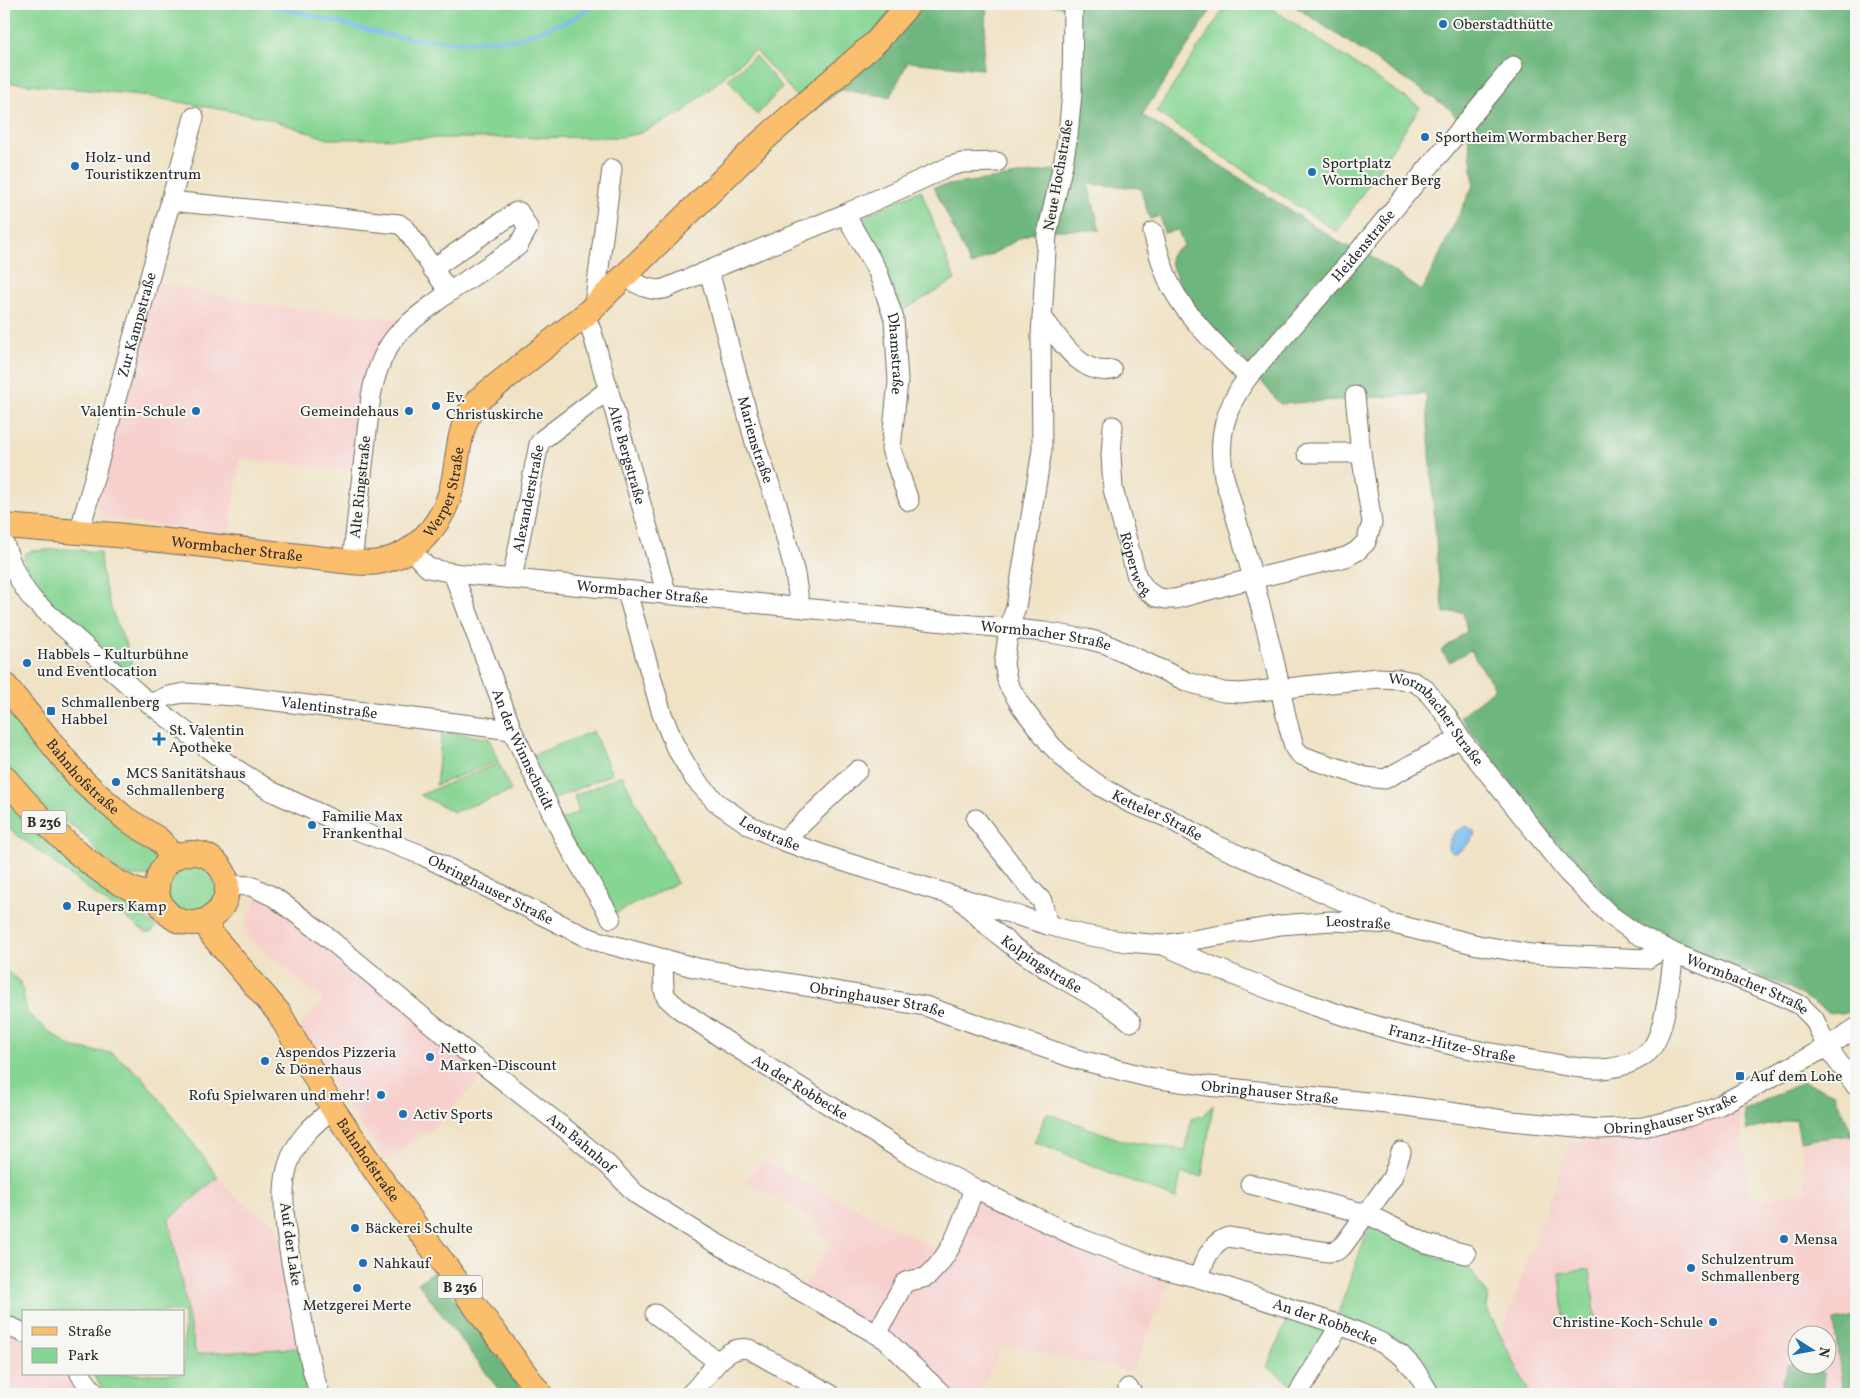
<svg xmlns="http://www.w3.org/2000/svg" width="1860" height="1398" font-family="Vollkorn,serif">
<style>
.built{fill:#f7d0ce;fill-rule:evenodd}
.green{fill:#87d593;stroke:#59805f}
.forest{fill:#6db67d;stroke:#4c7054}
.water{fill:#79bbee;stroke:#52738c}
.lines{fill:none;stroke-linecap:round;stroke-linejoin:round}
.stream{stroke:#79bbee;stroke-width:4}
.minor-casing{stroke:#706b61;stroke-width:21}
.major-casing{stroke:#706b61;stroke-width:26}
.minor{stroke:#fff;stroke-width:19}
.major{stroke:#fabe6d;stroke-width:24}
.poi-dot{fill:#1f6fb2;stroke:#f6f6f2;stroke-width:2}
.labels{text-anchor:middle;stroke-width:4;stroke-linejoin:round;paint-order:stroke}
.shield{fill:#f6f6f2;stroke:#686867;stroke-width:1}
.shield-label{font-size:14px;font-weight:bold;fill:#2b2b2b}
.poi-label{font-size:15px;fill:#2b2b2b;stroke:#f6f6f2;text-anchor:start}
.street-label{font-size:15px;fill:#2b2b2b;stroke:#f6f6f2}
</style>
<rect width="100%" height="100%" fill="#f6f6f2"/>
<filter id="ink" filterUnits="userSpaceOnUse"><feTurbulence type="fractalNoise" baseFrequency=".02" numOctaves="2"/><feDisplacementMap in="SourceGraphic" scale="10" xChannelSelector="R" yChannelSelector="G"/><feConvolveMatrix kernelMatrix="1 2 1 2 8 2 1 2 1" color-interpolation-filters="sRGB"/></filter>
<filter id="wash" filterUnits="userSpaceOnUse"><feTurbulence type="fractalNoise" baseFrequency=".0096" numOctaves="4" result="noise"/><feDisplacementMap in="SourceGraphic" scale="20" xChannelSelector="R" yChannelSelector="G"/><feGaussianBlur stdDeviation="1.12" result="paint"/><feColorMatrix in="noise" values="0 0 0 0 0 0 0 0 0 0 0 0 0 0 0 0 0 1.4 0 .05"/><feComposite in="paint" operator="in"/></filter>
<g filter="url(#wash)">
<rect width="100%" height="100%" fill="#f0e2c5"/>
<g class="built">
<path d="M157 282 264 305 403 319 354 470 240 459 229 534 103 518 95 498Z"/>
<path d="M259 895 486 1073 438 1124 386 1160 349 1109 300 1024 324 1001 252 940 245 928 248 916Z"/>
<path d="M1739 1110 1750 1200 1806 1192 1801 1144 1856 1136V1394H1530L1501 1336 1570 1142 1686 1125ZM1798 1336H1828V1366H1798Z"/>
<path d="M762 1160 936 1249 921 1274 898 1280 918 1293 945 1267 976 1196 1080 1250 1169 1281 1133 1372 1001 1345 997 1360 977 1394H948L804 1287 830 1243 819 1236 823 1225 745 1181Z"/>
<path d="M218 1177 235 1197 275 1223 298 1348 196 1354 169 1219Z"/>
<path d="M4 1328 24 1340V1374H69L86 1394H4Z"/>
</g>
<g class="green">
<path d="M4 4H895L878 30 800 100 755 50 682 113 637 134 621 137 328 139 263 117 141 95 4 82Z"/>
<path d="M1227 4H1265L1420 107 1337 232 1156 112Z"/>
<path d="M755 56 782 87 757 115 728 79Z"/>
<path d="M921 190 955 280 902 311 881 260 856 220Z"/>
<path d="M66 549 100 552C101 575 107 597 115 619 123 640 134 655 134 678L39 593C32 582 26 571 24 557L26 553 31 551Z"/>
<path d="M4 707 15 722 28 732 150 847C152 851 156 857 157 861 160 883 128 877 117 871 100 861 93 841 78 830 68 822 55 817 45 809 30 798 16 778 4 764Z"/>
<path d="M593 731 612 774 552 800 533 755Z"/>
<path d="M442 732 489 738 498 761 436 785Z"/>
<path d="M499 763 511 791 454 812 420 795Z"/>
<path d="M622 775 677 883 614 914 561 820 579 812 574 796Z"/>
<path d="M4 789 51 843 157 927 152 932H145L4 825Z"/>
<circle cx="192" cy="888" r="25"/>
<path d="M4 969 21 982 27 1013 48 1031 73 1048 112 1053 140 1075 166 1107 218 1177 169 1219 196 1354 298 1348 312 1394H106L93 1374H184V1312H24V1326L4 1316Z"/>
<path d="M1213 1105 1202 1177 1181 1173 1176 1199 1034 1142 1047 1113 1124 1141 1186 1150 1191 1119 1204 1115Z"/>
<path d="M1370 1224 1441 1260 1444 1256 1463 1261 1488 1295 1486 1307 1530 1394H1440L1421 1364 1337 1316Z"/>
<path d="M1590 1269 1596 1324 1565 1327 1560 1273Z"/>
<path d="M1289 1316 1329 1330 1294 1386 1267 1367Z"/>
</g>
<g class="forest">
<path d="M895 4H987L982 69 908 62 890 97 841 90 811 113Z"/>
<path d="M1046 4H1215L1142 115 1344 245 1368 254 1422 291 1474 184 1468 135 1450 109 1291 4H1856V1010L1843 1014 1830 1013 1788 987 1683 947 1606 907 1460 717 1495 688 1470 650 1450 662 1441 651 1467 631 1463 612 1444 613 1438 572 1426 394 1280 404 1246 363 1186 299 1170 262C1170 252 1175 250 1184 246L1178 230 1164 233 1160 216 1150 219 1140 188 1088 184 1100 230H1040L1024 236 971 266 934 187 1075 167 1081 96 1069 8Z"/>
<path d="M1803 1082 1834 1093 1853 1135 1800 1141 1796 1119 1747 1130 1744 1110Z"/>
<path d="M434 1271 525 1393 502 1394 418 1283Z"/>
<path d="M1856 1317V1394H1843L1834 1321Z"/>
<path d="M1797 1364 1798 1366H1816L1823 1373 1825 1394H1784L1782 1380 1788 1366Z"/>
</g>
<path class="water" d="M1467 826 1475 832C1473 841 1463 851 1454 853L1448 849C1448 836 1455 830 1467 826Z"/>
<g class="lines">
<path class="stream" d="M251 4 281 8 391 36 455 42 515 39 568 21 597 4"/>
</g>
</g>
<g filter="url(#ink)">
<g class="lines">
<g class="minor-casing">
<g id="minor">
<path id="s1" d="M1073 4 1072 93 1068 135 1063 164 1047 234 1041 336 1042 450 1016 607 1009 628 1004 664 1008 684 1021 706 1051 745 1072 766 1100 786 1132 804 1166 817 1216 845 1383 919"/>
<path d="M170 201 399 224 406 229 449 292C432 306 411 319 397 335 383 351 375 375 371 396L352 562"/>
<path id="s2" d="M845 214 878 272 894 319 898 381 891 449 909 501"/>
<path d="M1153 232C1158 251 1163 271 1172 288 1189 320 1223 351 1248 377"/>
<path d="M432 269 516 212H519L528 228 518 246 449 292"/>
<path id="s3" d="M709 271 756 446 778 507 795 574 800 607"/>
<path d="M625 277C638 284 649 292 664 289L845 214 951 166 962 163 997 162"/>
<path d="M594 306 612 169"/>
<path id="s4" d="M585 315 592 332 667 595"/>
<path d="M1042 317C1060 339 1080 376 1112 370"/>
<path d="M1355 396 1361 453"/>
<path id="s5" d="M1113 426 1111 455 1113 489 1137 577 1146 590 1156 597 1166 599H1175L1235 583 1346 557 1357 551 1366 542 1372 523 1361 453H1307"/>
<path id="s6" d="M79 533 194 117"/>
<path id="s7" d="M4 543C11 564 19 584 34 601L150 704 228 764 271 791 351 828 422 855 584 936 601 942 697 968 925 1006 1073 1058 1147 1077 1208 1086 1407 1106 1511 1121 1599 1129 1643 1127 1691 1116 1720 1105 1827 1047 1856 1028"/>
<path id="s8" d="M410 549 428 568 453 573 1044 632 1087 639 1106 644 1188 682 1223 692 1241 693 1377 678 1399 679 1414 682 1425 689 1446 715 1460 738 1567 872 1610 915 1635 933 1674 953 1777 994 1800 1005 1814 1019 1827 1047 1856 1086"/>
<path id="s9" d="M453 573 512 730 565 840 611 918"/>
<path id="s10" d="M512 579 539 444 543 439 608 390"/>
<path id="s11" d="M627 592 662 714 675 746 694 778 716 802 749 825 784 841 835 859 1048 925 1084 935 1127 942 1163 945 1281 925 1331 921 1394 924 1478 945 1531 954 1647 959 1665 948"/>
<path id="s12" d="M150 704 168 696 184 693 235 696 512 730"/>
<path id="s13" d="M1460 738 1385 779 1366 777 1316 761 1301 755 1295 749C1284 716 1280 682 1271 648 1257 591 1241 534 1224 477 1217 438 1224 409 1248 377L1348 264 1513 66"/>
<path d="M976 819 1028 886 1042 901 1048 925"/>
<path d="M784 841 858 770"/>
<path id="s14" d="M228 885 251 886 274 897 321 932 430 1023 568 1131 608 1165 636 1194 707 1238 885 1339 942 1394"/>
<path id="s15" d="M962 901 990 928 1014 947 1054 974 1110 1006 1131 1022"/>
<path id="s16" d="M1163 945C1215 968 1267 990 1321 1008 1389 1032 1467 1050 1538 1061 1558 1064 1581 1070 1601 1069 1617 1068 1635 1063 1647 1053 1666 1038 1670 977 1674 953"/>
<path id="s17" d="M663 959 664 990 666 997 678 1008 726 1041 906 1153 974 1188 1077 1237 1159 1268 1199 1278 1340 1325 1360 1333 1382 1343 1401 1355 1415 1370 1430 1394"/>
<path d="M1250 1184 1367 1214 1427 1244 1466 1254"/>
<path d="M1199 1278C1203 1263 1211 1242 1228 1237L1328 1252 1336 1251 1342 1247 1392 1178 1401 1152"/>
<path d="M655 1314 718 1362"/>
<path d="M10 1327 24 1333"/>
<path d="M877 1334 904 1283C912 1278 923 1281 929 1275 954 1251 963 1219 974 1188"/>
<path d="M80 1374 95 1394"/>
<path d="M1128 1388 1133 1394"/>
<path d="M320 1394C310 1368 306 1340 301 1312 293 1271 276 1205 288 1165 296 1140 313 1124 333 1109"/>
<path d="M690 1394C708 1379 722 1344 749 1349L830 1394"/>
<path d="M1298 1394 1340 1325"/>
</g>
</g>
<g class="major-casing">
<g id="major">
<path id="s18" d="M4 526 116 535 352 562C362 563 373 564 383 561 418 553 444 521 452 487 460 454 456 428 478 400L585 315 760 143 877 41 909 4"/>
<path id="s19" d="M4 684 78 776 97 794 126 819 158 839 164 845 172 859"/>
<path d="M4 777C35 814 108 894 157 895"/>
<circle cx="192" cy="888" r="35"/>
<path id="s20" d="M206 921 212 935 279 1013 333 1109 381 1179 540 1394"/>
</g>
</g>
<use href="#minor" class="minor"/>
<use href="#major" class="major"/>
</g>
</g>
<g class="poi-dot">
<circle cx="1443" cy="24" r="5"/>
<circle cx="1425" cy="137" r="5"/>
<circle cx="75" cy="166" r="5"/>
<circle cx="1312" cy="172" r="5"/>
<circle cx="436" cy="406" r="5"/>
<circle cx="196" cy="411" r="5"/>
<circle cx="409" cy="411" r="5"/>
<circle cx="27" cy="663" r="5"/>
<rect x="46" y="706" width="10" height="10" rx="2.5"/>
<path d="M156.5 731.5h5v5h5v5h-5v5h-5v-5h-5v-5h5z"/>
<circle cx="116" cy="782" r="5"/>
<circle cx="312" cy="825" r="5"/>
<circle cx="67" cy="906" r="5"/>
<circle cx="430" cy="1057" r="5"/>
<circle cx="265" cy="1061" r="5"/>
<rect x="1735" y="1071" width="10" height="10" rx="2.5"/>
<circle cx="381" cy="1095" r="5"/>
<circle cx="403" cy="1114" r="5"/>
<circle cx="355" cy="1228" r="5"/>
<circle cx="1784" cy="1239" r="5"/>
<circle cx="363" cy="1263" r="5"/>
<circle cx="1691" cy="1268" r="5"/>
<circle cx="357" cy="1288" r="5"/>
<circle cx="1713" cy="1322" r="5"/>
</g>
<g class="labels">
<g class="shield">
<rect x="21.5" y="810.5" width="45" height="23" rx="4"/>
<rect x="437.5" y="1275.5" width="45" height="23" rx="4"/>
</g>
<g class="shield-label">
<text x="44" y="827">B 236</text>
<text x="460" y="1292">B 236</text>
</g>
<g class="poi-label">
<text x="1453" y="29">Oberstadthütte</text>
<text x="1435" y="142">Sportheim Wormbacher Berg</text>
<text x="85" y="162">Holz- und<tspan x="85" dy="17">Touristikzentrum</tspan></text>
<text x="1322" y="168">Sportplatz<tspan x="1322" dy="17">Wormbacher Berg</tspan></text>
<text x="446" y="402">Ev.<tspan x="446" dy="17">Christuskirche</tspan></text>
<text x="186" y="416" text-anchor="end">Valentin-Schule</text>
<text x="399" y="416" text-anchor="end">Gemeindehaus</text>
<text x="37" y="659">Habbels – Kulturbühne<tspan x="37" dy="17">und Eventlocation</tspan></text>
<text x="61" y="707">Schmallenberg<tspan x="61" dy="17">Habbel</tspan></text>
<text x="169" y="735">St. Valentin<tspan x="169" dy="17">Apotheke</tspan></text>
<text x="126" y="778">MCS Sanitätshaus<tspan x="126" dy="17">Schmallenberg</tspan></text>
<text x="322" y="821">Familie Max<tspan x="322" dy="17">Frankenthal</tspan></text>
<text x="77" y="911">Rupers Kamp</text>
<text x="440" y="1053">Netto<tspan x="440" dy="17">Marken-Discount</tspan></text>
<text x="275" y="1057">Aspendos Pizzeria<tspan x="275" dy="17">&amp; Dönerhaus</tspan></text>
<text x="1750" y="1081">Auf dem Lohe</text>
<text x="371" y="1100" text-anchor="end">Rofu Spielwaren und mehr!</text>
<text x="413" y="1119">Activ Sports</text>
<text x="365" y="1233">Bäckerei Schulte</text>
<text x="1794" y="1244">Mensa</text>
<text x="1701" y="1264">Schulzentrum<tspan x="1701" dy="17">Schmallenberg</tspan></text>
<text x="373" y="1268">Nahkauf</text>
<text x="357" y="1310" text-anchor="middle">Metzgerei Merte</text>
<text x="1703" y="1327" text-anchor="end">Christine-Koch-Schule</text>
</g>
<g class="street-label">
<text transform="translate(1058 175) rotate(-80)" y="5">Neue Hochstraße</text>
<text dy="5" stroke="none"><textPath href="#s13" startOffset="744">Heidenstraße</textPath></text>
<text dy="5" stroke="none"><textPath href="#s6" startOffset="216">Zur Kampstraße</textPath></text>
<text dy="5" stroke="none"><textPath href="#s2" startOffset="151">Dhamstraße</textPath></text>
<text dy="5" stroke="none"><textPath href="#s3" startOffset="175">Marienstraße</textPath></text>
<text dy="5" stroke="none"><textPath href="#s4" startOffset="146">Alte Bergstraße</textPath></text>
<text transform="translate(360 487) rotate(-84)" y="5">Alte Ringstraße</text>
<text dy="5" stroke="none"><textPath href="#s18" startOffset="480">Werper Straße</textPath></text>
<text dy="5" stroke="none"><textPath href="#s10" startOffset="82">Alexanderstraße</textPath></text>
<text dy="5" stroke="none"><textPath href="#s18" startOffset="234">Wormbacher Straße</textPath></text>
<text dy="5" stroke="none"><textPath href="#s5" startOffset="141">Röperweg</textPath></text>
<text dy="5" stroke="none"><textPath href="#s8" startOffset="242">Wormbacher Straße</textPath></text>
<text dy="5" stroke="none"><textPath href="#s8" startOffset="648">Wormbacher Straße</textPath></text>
<text dy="5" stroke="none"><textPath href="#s12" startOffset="182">Valentinstraße</textPath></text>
<text dy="5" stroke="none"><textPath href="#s8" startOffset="1068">Wormbacher Straße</textPath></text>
<text dy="5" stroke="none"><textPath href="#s9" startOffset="190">An der Winnscheidt</textPath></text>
<text dy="5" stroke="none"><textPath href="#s19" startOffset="122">Bahnhofstraße</textPath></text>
<text dy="5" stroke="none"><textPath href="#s1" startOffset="890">Ketteler Straße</textPath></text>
<text dy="5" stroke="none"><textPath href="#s11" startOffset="294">Leostraße</textPath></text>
<text dy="5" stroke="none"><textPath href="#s7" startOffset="611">Obringhauser Straße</textPath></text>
<text dy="5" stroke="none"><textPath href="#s11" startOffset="901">Leostraße</textPath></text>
<text dy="5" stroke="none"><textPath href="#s15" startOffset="102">Kolpingstraße</textPath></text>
<text dy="5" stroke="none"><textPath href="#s8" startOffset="1488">Wormbacher Straße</textPath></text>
<text dy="5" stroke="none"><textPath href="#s7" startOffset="1016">Obringhauser Straße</textPath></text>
<text dy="5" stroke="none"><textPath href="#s16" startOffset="306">Franz-Hitze-Straße</textPath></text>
<text dy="5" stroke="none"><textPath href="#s17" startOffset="200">An der Robbecke</textPath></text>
<text dy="5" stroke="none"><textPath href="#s7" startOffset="1421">Obringhauser Straße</textPath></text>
<text dy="5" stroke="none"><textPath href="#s7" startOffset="1826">Obringhauser Straße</textPath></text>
<text dy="5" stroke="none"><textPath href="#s14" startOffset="442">Am Bahnhof</textPath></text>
<text dy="5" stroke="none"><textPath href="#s20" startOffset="290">Bahnhofstraße</textPath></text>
<text transform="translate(291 1244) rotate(82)" y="5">Auf der Lake</text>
<text dy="5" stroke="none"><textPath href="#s17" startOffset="778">An der Robbecke</textPath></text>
</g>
</g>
<rect width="1860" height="1398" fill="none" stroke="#f6f6f2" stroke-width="20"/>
<rect x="22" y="1310" width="162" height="65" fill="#f6f6f2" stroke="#a5a5a2"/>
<rect x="32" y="1327" width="25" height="8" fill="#fabe6d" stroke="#a5a5a2"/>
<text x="68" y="1336" font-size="15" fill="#2b2b2b">Straße</text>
<rect x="32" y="1348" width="25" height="15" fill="#87d593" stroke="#a5a5a2"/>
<text x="68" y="1360" font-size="15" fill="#2b2b2b">Park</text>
<g transform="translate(1812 1350) rotate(101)"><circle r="24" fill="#f6f6f2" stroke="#a5a5a2"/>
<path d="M0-4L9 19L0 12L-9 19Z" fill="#1f6fb2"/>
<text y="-8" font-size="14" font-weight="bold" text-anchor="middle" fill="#2b2b2b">N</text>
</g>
</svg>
